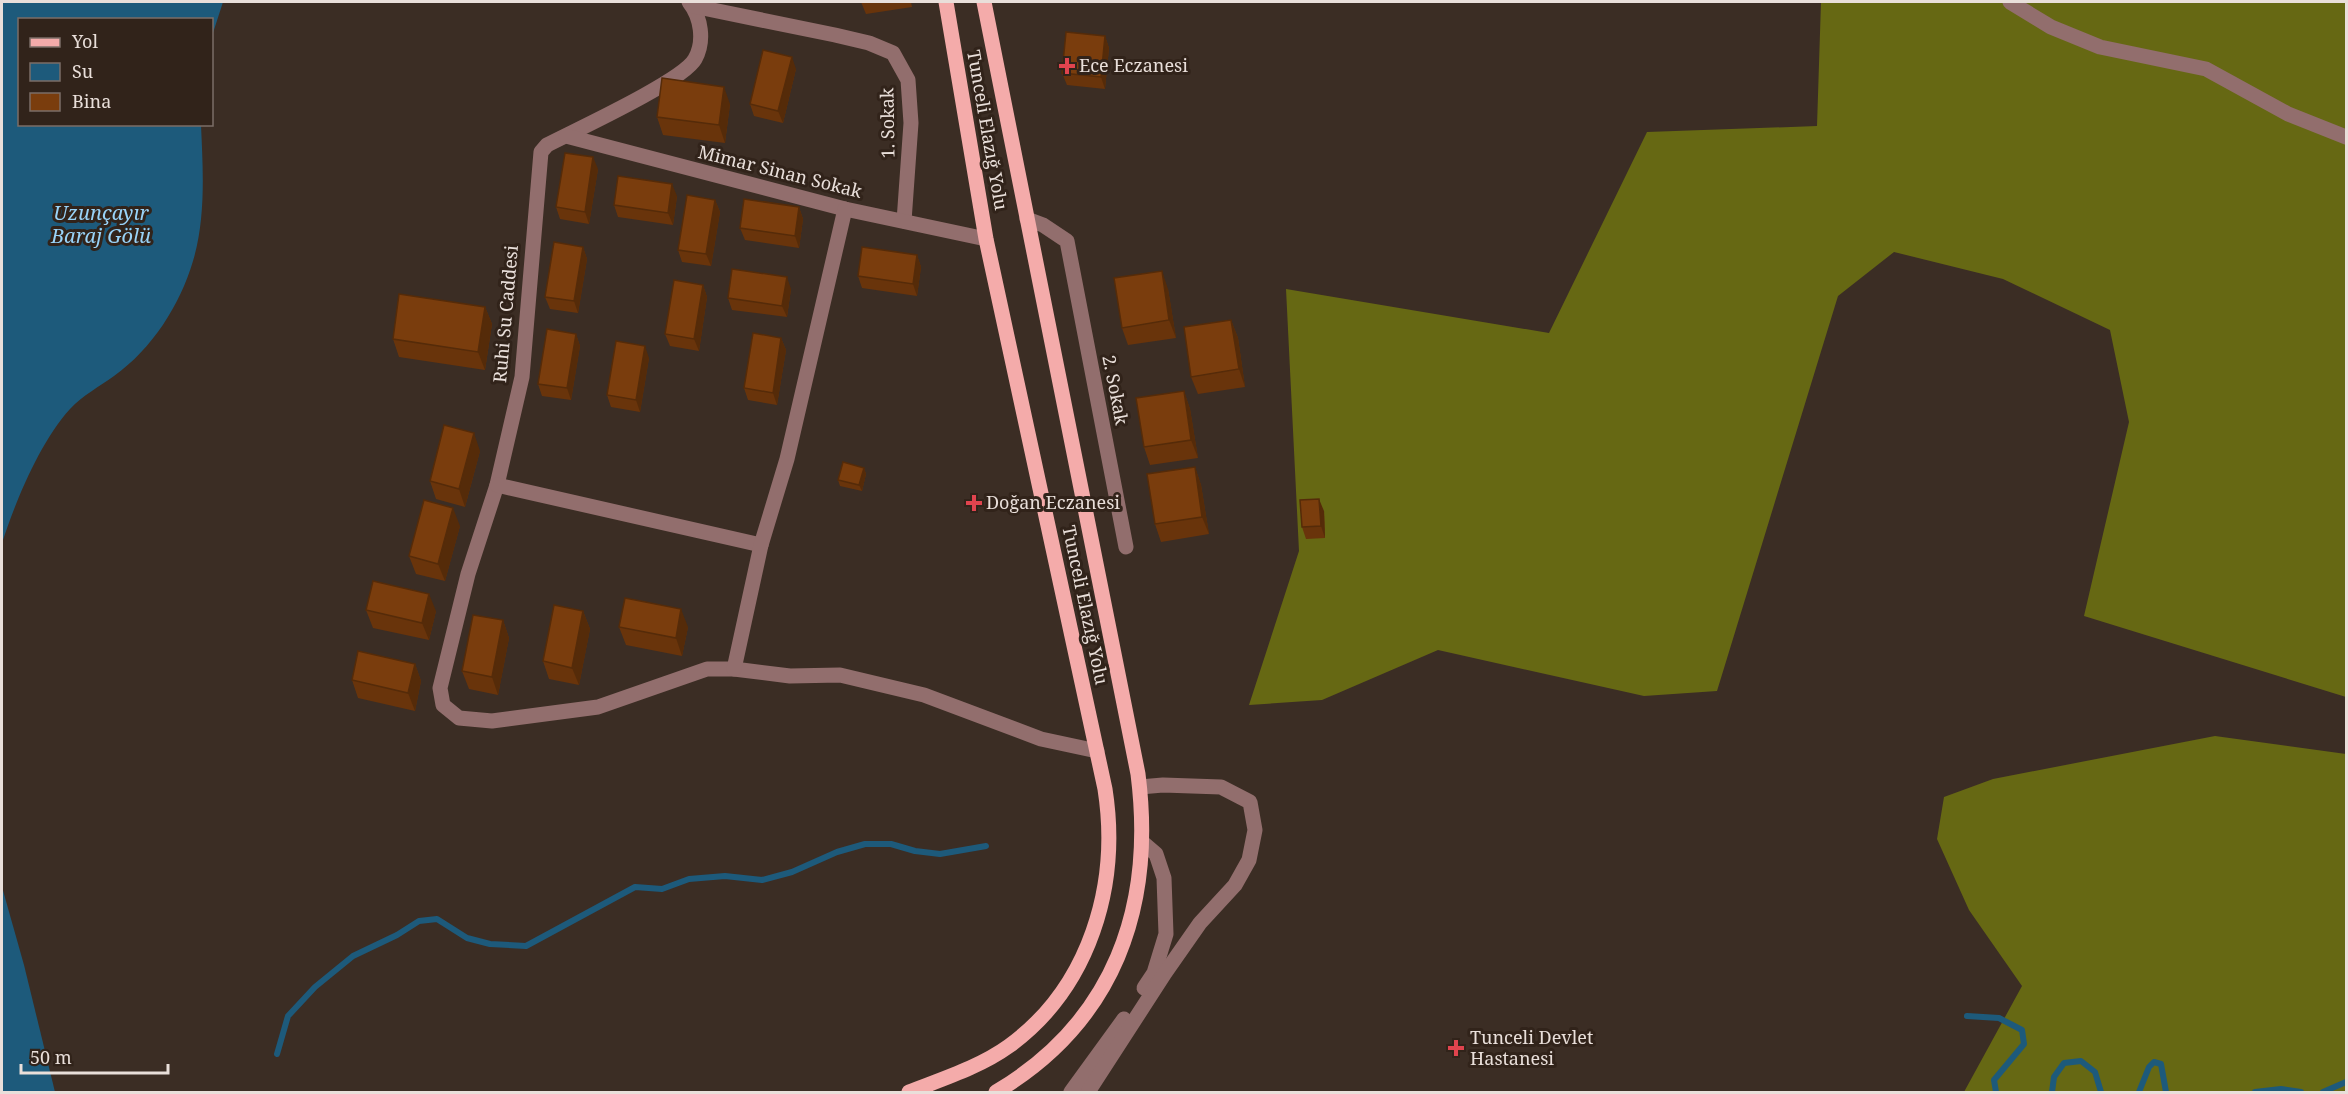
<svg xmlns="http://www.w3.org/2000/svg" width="2348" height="1094" font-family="'Noto Serif',serif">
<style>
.forest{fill:#666813}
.water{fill:#1d5a7b}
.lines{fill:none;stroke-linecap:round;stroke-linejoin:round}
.stream{stroke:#1d5a7b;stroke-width:6}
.minor{stroke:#926e6d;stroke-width:15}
.major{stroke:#f4abaa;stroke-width:15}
.wall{fill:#69340b}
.shaded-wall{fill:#552b09}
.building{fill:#7a3d0d;stroke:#552b09;stroke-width:1.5}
.health-dot{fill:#e0444e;stroke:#31231a;stroke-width:2}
.labels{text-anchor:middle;stroke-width:6;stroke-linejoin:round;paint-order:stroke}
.poi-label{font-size:18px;fill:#e9dfda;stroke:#31231a;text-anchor:start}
.street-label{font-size:18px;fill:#e9dfda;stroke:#31231a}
.water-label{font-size:20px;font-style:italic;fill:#99d3f8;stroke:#31231a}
</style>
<rect width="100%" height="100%" fill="#3b2d24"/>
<g class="forest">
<path d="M1821 2H2346V697L2084 616 2129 422 2110 330 2003 279 1894 252 1838 296 1717 691 1644 696 1438 650 1322 700 1249 705 1299 551 1286 289 1549 333 1647 132 1817 126Z"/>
<path d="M2215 736 2346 754V1092H1964L2022 986 1969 910 1937 839 1944 797 1993 779Z"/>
</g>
<g class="water">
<path d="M2 2H223L212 36V20H20V124L201 125C203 169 206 218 193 261 180 305 152 349 114 376 99 387 83 395 70 409 40 442 16 500 2 543Z"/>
<path d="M2 887 24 965 55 1092H2Z"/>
</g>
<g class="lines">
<g class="stream">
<path d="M1967 1016 1999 1018 2022 1030 2024 1044 1994 1080 1996 1092"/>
<path d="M277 1054 288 1016 315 987 353 956 397 935 419 921 437 919 467 938 490 944 526 946 635 887 662 889 689 879 725 876 762 880 792 872 837 852 865 844H891L915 851 940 854 986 846"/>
<path d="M2052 1092 2054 1077 2064 1063 2081 1061 2095 1072 2101 1092"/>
<path d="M2139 1092 2149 1067 2154 1062 2161 1064 2166 1092"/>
<path d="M2255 1092 2281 1089 2301 1092"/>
<path d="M2323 1092 2346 1082"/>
</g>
<g class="minor">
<path d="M689 2C701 17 705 41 695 59 683 81 574 131 547 145L541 152 522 377 497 485 468 574 440 688 443 705 459 718 492 721 598 707 707 669H734L790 676 840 675 924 695 1041 739 1097 751"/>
<path d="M2010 2 2051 27 2100 47 2206 69 2288 114 2346 137"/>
<path d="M693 6 835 35 869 43 893 53 908 80 911 123 904 221"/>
<path d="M566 136 845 209 986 239"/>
<path d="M1027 219 1043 225 1067 241 1126 547"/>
<path d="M497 485 761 545"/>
<path d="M734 669 761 545 787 459 845 209"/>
<path d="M1142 842 1156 854 1164 878 1166 934 1154 973 1144 988"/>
<path d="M1071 1092 1124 1019"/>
<path d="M1088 1092 1165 973 1200 923 1235 885 1249 860 1255 830 1250 802 1221 787 1163 785 1140 787"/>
</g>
<g class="major">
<path d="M984 2 1138 774C1155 908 1114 1022 996 1092"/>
<path d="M909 1092C942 1079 980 1067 1009 1046 1090 987 1120 885 1105 789L986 239 946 2"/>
</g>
</g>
<g class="wall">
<path d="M861 2H911L912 7 866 14Z"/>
<path d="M1105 36 1109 48 1105 89 1067 85 1062 73Z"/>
<path d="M796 69 783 123 754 116 750 104Z"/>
<path d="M730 104 725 143 663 135 657 117Z"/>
<path d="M598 169 589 224 560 219 556 207Z"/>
<path d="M677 196 673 225 618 217 614 205Z"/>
<path d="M715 200 720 212 711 266 682 262 678 250Z"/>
<path d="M799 207 803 219 799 248 745 240 740 228Z"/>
<path d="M583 247 587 259 578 313 550 309 545 297Z"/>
<path d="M917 255 921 267 917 296 862 288 858 276Z"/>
<path d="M703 285 707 297 699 351 670 346 665 334Z"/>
<path d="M791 289 787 317 732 310 728 298Z"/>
<path d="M1168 289 1176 338 1128 345 1122 328Z"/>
<path d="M485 307 492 324 485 370 399 357 393 339Z"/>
<path d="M1231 320 1238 338 1245 387 1198 394 1191 377Z"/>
<path d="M576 334 580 346 571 400 542 396 538 384Z"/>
<path d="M781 338 786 350 777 405 748 400 744 388Z"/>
<path d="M649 358 640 412 611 407 607 395Z"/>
<path d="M1184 391 1190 409 1198 458 1150 465 1144 447Z"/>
<path d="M480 451 465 507 436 499 430 481Z"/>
<path d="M1195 467 1201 485 1209 534 1161 542 1155 524Z"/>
<path d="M864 468 866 474 862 491 840 486 838 480Z"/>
<path d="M1324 511 1325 538 1306 539 1302 527Z"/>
<path d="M460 526 445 581 416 574 409 556Z"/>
<path d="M366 610 436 611 429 640 373 628Z"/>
<path d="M583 611 590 629 579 685 549 679 543 661Z"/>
<path d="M503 620 509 638 498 695 469 689 462 671Z"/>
<path d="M619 627H688L682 656 626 645Z"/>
<path d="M415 664 421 681 415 711 358 698 352 680Z"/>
</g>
<g class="shaded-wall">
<path d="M1105 36 1109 48 1105 89 1101 77Z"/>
<path d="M792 57 796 69 783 123 778 111Z"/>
<path d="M724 87 730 104 725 143 719 125Z"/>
<path d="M593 157 598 169 589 224 585 212Z"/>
<path d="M672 184 677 196 673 225 668 213Z"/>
<path d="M715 200 720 212 711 266 706 254Z"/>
<path d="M799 207 803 219 799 248 795 236Z"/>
<path d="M583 247 587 259 578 313 574 301Z"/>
<path d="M917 255 921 267 917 296 913 284Z"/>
<path d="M1162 271 1168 289 1176 338 1169 320Z"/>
<path d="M787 277 791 289 787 317 782 306Z"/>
<path d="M703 285 707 297 699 351 694 339Z"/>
<path d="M485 307 492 324 485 370 478 352Z"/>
<path d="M1231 320 1238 338 1245 387 1239 369Z"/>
<path d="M576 334 580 346 571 400 567 388Z"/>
<path d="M781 338 786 350 777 405 773 393Z"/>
<path d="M645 346 649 358 640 412 636 400Z"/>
<path d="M1184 391 1190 409 1198 458 1191 440Z"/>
<path d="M474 433 480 451 465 507 459 489Z"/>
<path d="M1195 467 1201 485 1209 534 1202 517Z"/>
<path d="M864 468 866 474 862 491 859 485Z"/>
<path d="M1319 499 1324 511 1325 538 1321 526Z"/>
<path d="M453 508 460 526 445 581 438 564Z"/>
<path d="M429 594 436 611 429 640 422 623Z"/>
<path d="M681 609 688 627 682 656 676 638Z"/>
<path d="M583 611 590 629 579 685 572 668Z"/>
<path d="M503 620 509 638 498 695 492 677Z"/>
<path d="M415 664 421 681 415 711 408 693Z"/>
</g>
<g class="building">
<path d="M1066 32 1105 36 1101 77 1062 73Z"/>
<path d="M763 50 792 57 778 111 750 104Z"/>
<path d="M662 78 724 87 719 125 657 117Z"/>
<path d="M565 153 593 157 585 212 556 207Z"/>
<path d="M618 176 672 184 668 213 614 205Z"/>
<path d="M687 195 715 200 706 254 678 250Z"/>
<path d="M744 199 799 207 795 236 740 228Z"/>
<path d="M554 242 583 247 574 301 545 297Z"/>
<path d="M862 247 917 255 913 284 858 276Z"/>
<path d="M732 269 787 277 782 306 728 298Z"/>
<path d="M1162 271 1169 320 1122 328 1114 278Z"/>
<path d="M674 280 703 285 694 339 665 334Z"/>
<path d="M399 294 485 307 478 352 393 339Z"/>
<path d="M1231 320 1239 369 1191 377 1184 327Z"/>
<path d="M547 329 576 334 567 388 538 384Z"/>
<path d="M753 333 781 338 773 393 744 388Z"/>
<path d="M616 341 645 346 636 400 607 395Z"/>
<path d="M1184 391 1191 440 1144 447 1136 398Z"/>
<path d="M444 425 474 433 459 489 430 481Z"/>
<path d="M843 462 864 468 859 485 838 480Z"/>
<path d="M1195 467 1202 517 1155 524 1147 474Z"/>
<path d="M1319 499 1321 526 1302 527 1300 500Z"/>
<path d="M424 500 453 508 438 564 409 556Z"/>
<path d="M373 581 429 594 422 623 366 610Z"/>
<path d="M625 598 681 609 676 638 619 627Z"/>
<path d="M554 605 583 611 572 668 543 661Z"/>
<path d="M473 615 503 620 492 677 462 671Z"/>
<path d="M358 651 415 664 408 693 352 680Z"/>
</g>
<g class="health-dot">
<path d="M1064 57h6v6h6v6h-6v6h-6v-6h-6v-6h6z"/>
<path d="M971 494h6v6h6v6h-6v6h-6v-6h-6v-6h6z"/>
<path d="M1453 1039h6v6h6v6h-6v6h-6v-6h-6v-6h6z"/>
</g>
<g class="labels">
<g class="poi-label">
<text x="1079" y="72">Ece Eczanesi</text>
<text x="986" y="509">Doğan Eczanesi</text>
<text x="1470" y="1044">Tunceli Devlet<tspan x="1470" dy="21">Hastanesi</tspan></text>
</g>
<g class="street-label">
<text transform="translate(888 123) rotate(-91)" y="6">1. Sokak</text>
<text transform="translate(987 130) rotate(80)" y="6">Tunceli Elazığ Yolu</text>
<text transform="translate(780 172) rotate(14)" y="6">Mimar Sinan Sokak</text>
<text transform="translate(506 314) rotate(-85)" y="6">Ruhi Su Caddesi</text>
<text transform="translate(1115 390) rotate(79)" y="6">2. Sokak</text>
<text transform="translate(1085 605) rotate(78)" y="6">Tunceli Elazığ Yolu</text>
</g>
<g class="water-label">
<text x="101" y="220">Uzunçayır<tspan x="101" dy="23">Baraj Gölü</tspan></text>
</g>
</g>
<rect width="2348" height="1094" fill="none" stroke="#e9dfda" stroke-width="6"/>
<rect x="18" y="18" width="195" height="108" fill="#31231a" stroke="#7b6e67" stroke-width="1.5"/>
<rect x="30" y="38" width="30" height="9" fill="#f4abaa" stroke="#7b6e67" stroke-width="1.5"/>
<text x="72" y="48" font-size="18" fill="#e9dfda">Yol</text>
<rect x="30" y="63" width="30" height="18" fill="#1d5a7b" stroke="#7b6e67" stroke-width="1.5"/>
<text x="72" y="78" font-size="18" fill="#e9dfda">Su</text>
<rect x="30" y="93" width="30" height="18" fill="#7a3d0d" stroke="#7b6e67" stroke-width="1.5"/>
<text x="72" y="108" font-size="18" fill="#e9dfda">Bina</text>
<path d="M21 1064v9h147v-9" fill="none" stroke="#e9dfda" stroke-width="3"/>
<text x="30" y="1064" font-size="18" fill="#e9dfda" stroke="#31231a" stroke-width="4.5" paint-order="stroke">50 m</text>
</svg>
